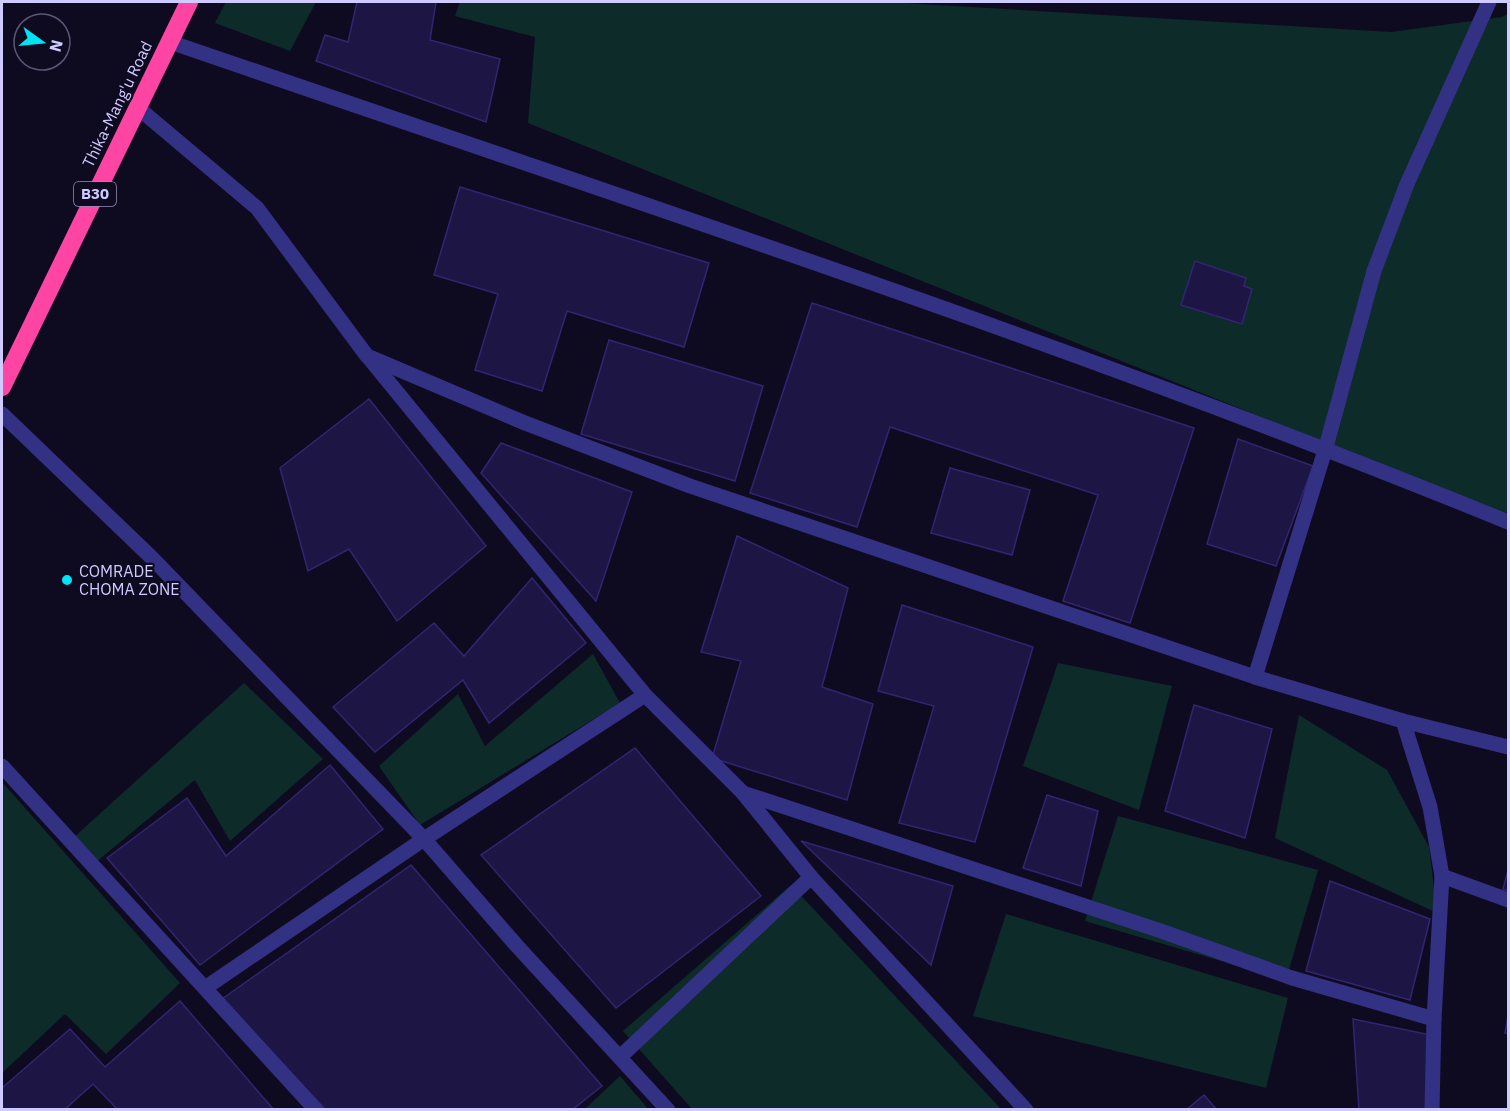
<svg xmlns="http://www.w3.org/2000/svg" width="1510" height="1111" font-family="'IBM Plex Sans',sans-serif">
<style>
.green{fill:#0d2b29}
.building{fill:#1d1543;stroke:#322571;stroke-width:1.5}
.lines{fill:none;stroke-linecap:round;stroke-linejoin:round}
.minor{stroke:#323184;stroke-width:15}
.highway{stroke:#ff45a3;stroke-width:18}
.poi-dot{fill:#00e3f5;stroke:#0e0b21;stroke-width:2}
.labels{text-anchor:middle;stroke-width:4.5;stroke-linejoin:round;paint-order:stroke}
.shield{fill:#0e0b21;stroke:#9591bc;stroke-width:1.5}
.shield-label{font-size:15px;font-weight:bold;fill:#cfcaff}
.street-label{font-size:16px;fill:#cfcaff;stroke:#0e0b21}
.poi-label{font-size:16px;fill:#cfcaff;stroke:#0e0b21;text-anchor:start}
</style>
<rect width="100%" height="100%" fill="#0e0b21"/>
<g class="green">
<path d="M226 2H316L290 51 215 23Z"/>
<path d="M460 2H887L1391 32 1502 17 1508 14V516L528 123 535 37 455 16Z"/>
<path d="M593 654 620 703 420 825 379 766 458 694 485 746Z"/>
<path d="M1058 663 1172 686 1139 810 1023 766Z"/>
<path d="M244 683 323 759 230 841 195 780 95 863 72 839Z"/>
<path d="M1299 715 1387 770 1429 847 1437 913 1275 838Z"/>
<path d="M2 782 180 983 106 1054 65 1014 2 1073Z"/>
<path d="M1118 816 1318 870 1286 980 1085 921Z"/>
<path d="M791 885 1001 1109H692L623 1031Z"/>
<path d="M1006 914 1288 998 1266 1088 973 1016Z"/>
<path d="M620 1076 648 1109H585Z"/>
</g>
<g class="building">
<path d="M357 2H436L430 40 500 59 486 122 316 61 325 35 348 42Z"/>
<path d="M460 187 709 263 684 347 567 311 542 391 475 370 498 294 434 275Z"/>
<path d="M1195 261 1246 278 1244 286 1252 289 1242 324 1181 305Z"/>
<path d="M812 303 1194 428 1130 623 1063 601 1098 495 890 427 857 527 750 493Z"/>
<path d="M609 340 763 386 735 481 581 434Z"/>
<path d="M369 399 486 546 397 621 349 549 308 571 280 468Z"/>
<path d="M1238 439 1313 466 1276 566 1207 544Z"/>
<path d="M501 443 632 492 596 601 481 473Z"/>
<path d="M950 468 1030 490 1012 555 931 533Z"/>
<path d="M737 536 848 588 822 687 873 704 847 800 712 758 741 661 701 652Z"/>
<path d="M532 578 586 643 489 723 463 680 375 752 333 707 434 623 464 656Z"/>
<path d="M902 605 1033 647 975 842 899 823 934 706 878 691Z"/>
<path d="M1194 705 1272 729 1245 838 1165 811Z"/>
<path d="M635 748 761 896 616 1008 481 855Z"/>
<path d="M330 765 383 829 200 965 107 858 187 798 226 856Z"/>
<path d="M1047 795 1098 811 1081 886 1023 868Z"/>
<path d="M801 841 953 886 931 965Z"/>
<path d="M411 865 602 1086 572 1110H326L222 999Z"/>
<path d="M1508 870V891L1503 889Z"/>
<path d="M1330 881 1430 919 1410 1000 1306 971Z"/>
<path d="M180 1001 274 1110H118L93 1084 64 1110H2V1088L70 1029 105 1067Z"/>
<path d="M1508 1016V1034L1505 1033Z"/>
<path d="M1353 1019 1431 1035 1428 1110H1359Z"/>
<path d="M1204 1095 1217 1110H1186Z"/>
</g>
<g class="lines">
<g class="minor">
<path d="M170 42C618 196 1070 343 1508 522"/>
<path d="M137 107 257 208 367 356 525 423 690 486 1255 677 1403 721 1508 747"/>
<path d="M369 358 645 695 743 793 811 877 1026 1110"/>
<path d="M2 414 152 558 424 839 517 946 668 1110"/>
<path d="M1255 677 1326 447 1374 271 1407 184 1489 2"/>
<path d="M1403 721 1430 807 1442 876 1434 1019 1432 1110"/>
<path d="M2 766 316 1110"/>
<path d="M743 793 1161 931 1292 978 1434 1019"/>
<path d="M1442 876 1508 900"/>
<path d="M205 988 424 839 645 695"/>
<path d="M620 1057 811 877"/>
</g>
<path class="highway" d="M2 387 189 2"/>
</g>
<circle class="poi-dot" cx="67" cy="580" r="6"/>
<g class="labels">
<rect class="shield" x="74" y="182" width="42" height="24" rx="4.5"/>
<g class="shield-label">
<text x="95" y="199">B30</text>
</g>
<g class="street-label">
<text transform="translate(117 104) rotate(-64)" y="6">Thika-Mang'u Road</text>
</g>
<g class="poi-label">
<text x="79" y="577">COMRADE<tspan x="79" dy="18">CHOMA ZONE</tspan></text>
</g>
</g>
<rect width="1510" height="1111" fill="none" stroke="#cfcaff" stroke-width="6"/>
<g transform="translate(42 42) rotate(105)"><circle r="28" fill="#0e0b21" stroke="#5b577a" stroke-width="1.5"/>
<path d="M0-4.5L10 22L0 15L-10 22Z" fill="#00e3f5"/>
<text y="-9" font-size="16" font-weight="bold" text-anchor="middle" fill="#cfcaff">N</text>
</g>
</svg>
